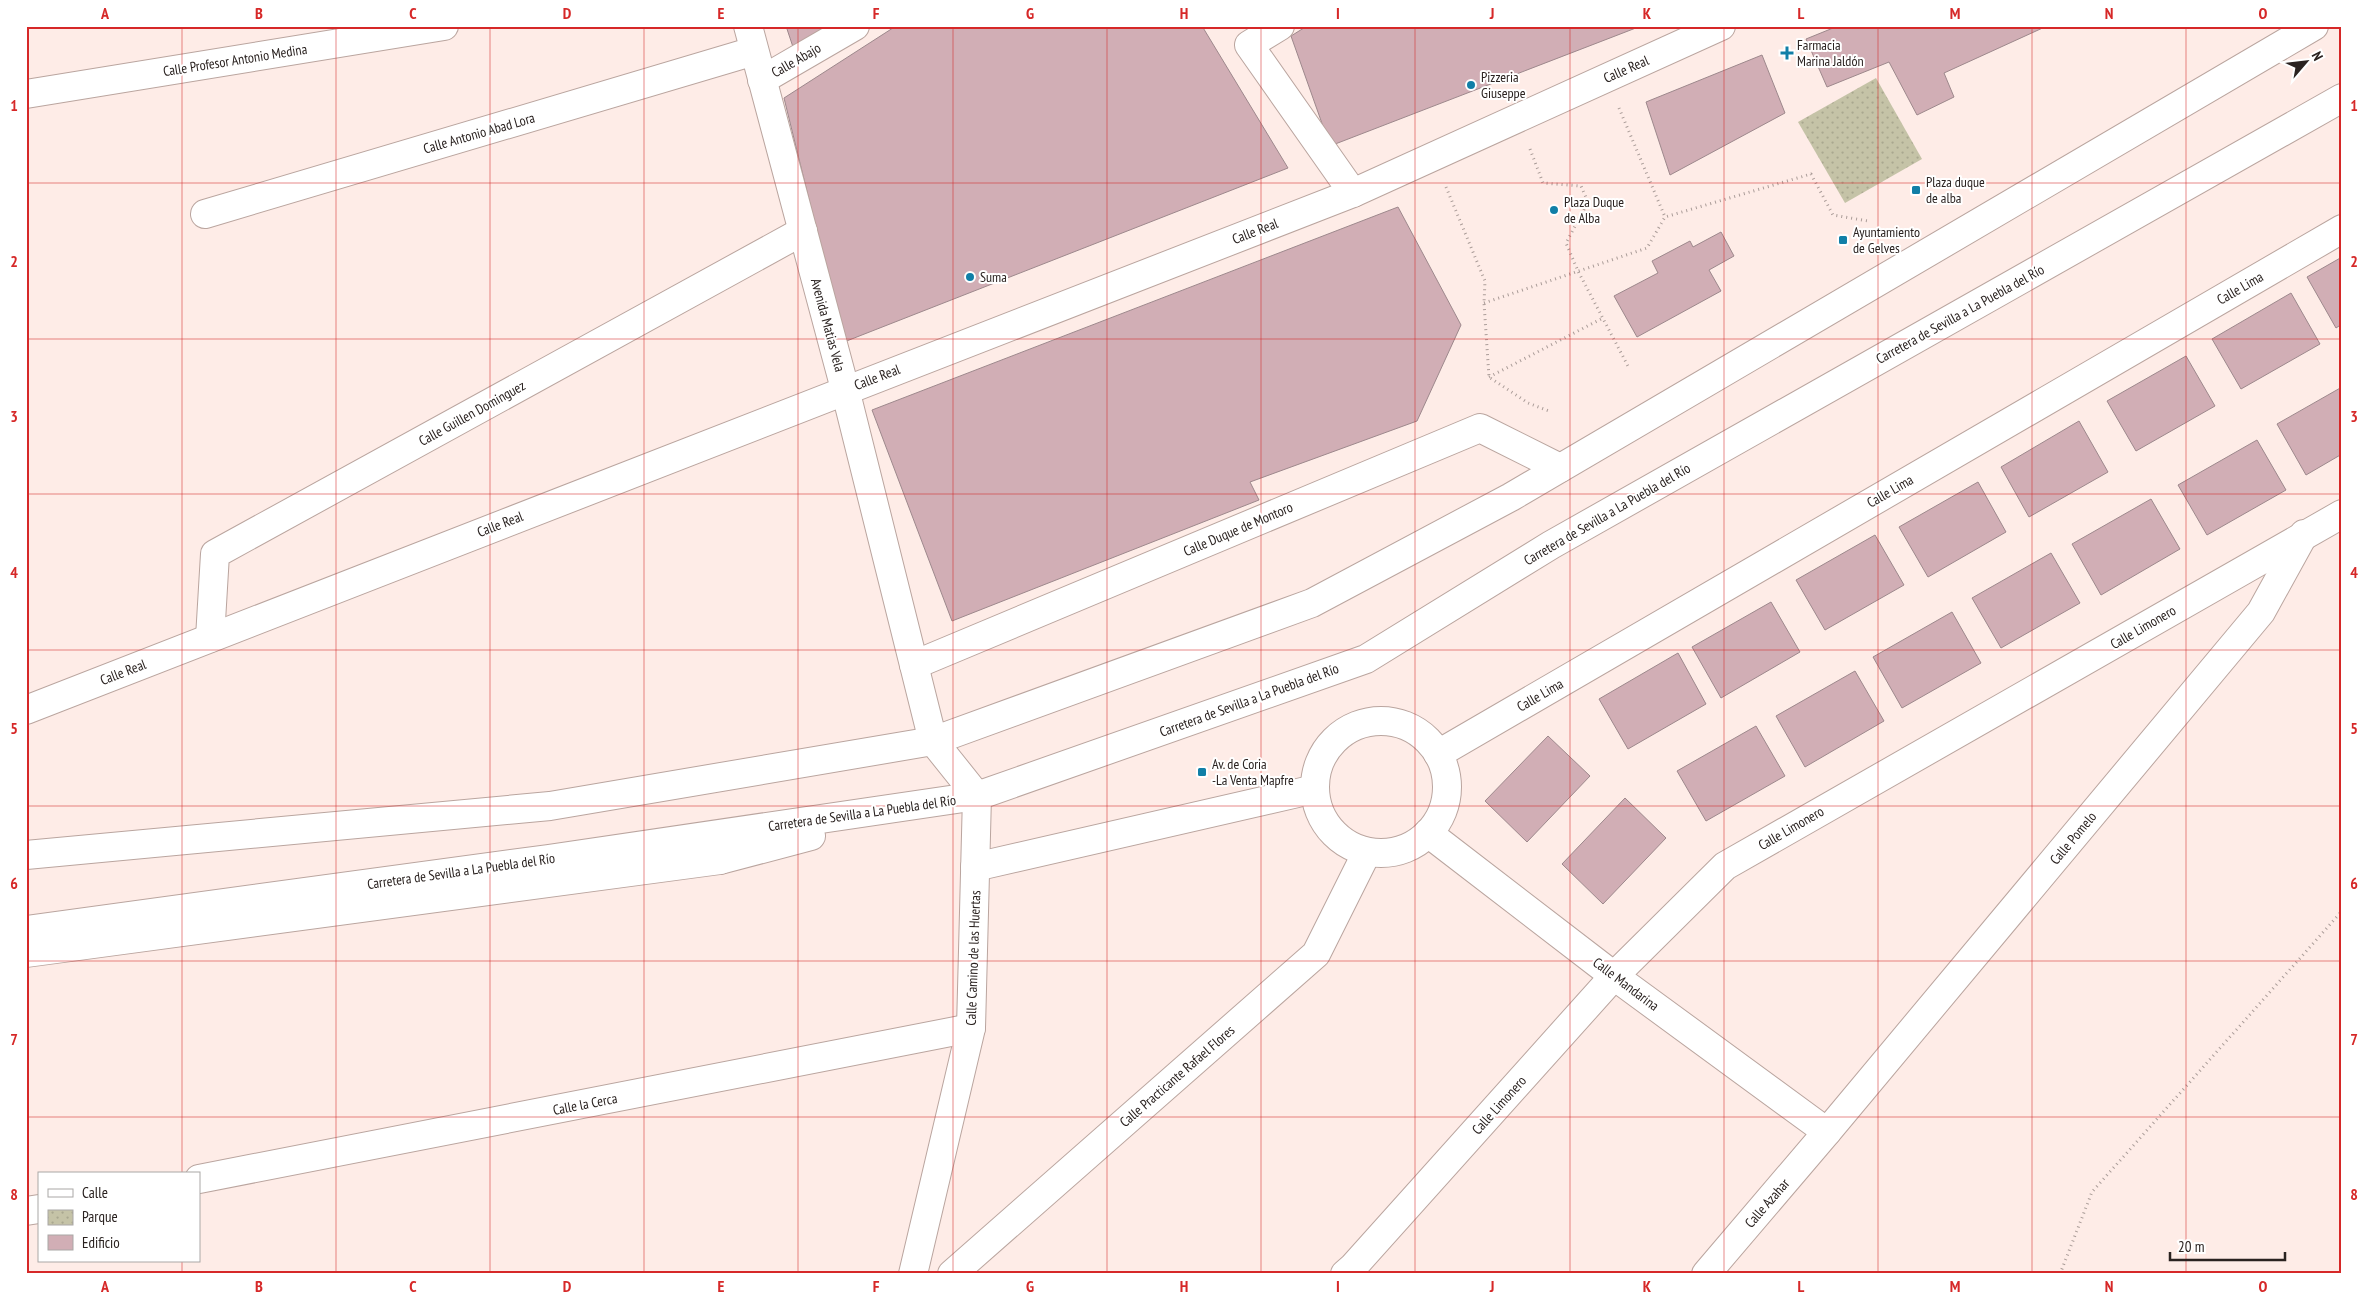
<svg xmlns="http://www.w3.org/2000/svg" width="2368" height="1300" font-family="'PT Sans Narrow',sans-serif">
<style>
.park{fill:url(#park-dots)}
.building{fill:#d1aeb5;stroke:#9d888c}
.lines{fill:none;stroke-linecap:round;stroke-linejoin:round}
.minor-casing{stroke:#baa59f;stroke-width:30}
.major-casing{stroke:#baa59f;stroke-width:30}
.path{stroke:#aa9c98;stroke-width:3;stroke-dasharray:1 4;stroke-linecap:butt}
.minor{stroke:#fff;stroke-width:28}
.major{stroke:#fff;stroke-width:28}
.grid{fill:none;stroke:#d62828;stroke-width:1;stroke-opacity:0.55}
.poi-dot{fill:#117fa7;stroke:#fff;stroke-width:2}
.labels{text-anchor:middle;stroke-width:4;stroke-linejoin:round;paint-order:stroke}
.poi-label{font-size:14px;fill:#2a2220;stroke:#fff;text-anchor:start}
.street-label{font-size:14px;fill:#2a2220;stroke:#fff}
.neatline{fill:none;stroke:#d62828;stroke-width:2}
.grid-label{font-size:16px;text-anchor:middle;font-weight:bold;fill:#d62828}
</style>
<defs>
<pattern id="park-dots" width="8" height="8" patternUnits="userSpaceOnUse" patternTransform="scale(1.25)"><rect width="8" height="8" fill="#c5c3a7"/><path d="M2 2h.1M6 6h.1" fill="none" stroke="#a9a78f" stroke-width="1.8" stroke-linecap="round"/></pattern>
</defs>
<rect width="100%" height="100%" fill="#feece7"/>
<path class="park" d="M1876 78 1922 159 1845 203 1798 122Z"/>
<g class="building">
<path d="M786 26H827L793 47Z"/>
<path d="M896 26H1202L1288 168 844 342 784 98Z"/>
<path d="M1307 26H1641L1330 146 1291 36Z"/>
<path d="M1838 26H2047L1944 73 1954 97 1917 115 1889 62 1827 87 1806 39Z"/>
<path d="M1762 55 1785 113 1670 175 1646 102Z"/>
<path d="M1398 207 1461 325 1417 421 1250 482 1259 500 952 621 872 410Z"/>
<path d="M1721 232 1734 256 1709 270 1721 291 1637 337 1614 296 1658 273 1652 261 1690 241 1693 247Z"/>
<path d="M2342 257V324L2336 328 2307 277Z"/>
<path d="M2291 293 2320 344 2241 389 2212 339Z"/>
<path d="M2186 356 2215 406 2136 451 2107 401Z"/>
<path d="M2342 387V454L2306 475 2277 424Z"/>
<path d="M2079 421 2108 472 2029 517 2001 467Z"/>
<path d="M2257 440 2286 490 2207 535 2178 485Z"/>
<path d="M1978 482 2006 532 1928 577 1899 527Z"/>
<path d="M2151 499 2180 549 2101 595 2072 544Z"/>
<path d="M1875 535 1904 585 1825 630 1796 580Z"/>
<path d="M2051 553 2080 603 2001 648 1972 598Z"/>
<path d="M1771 602 1800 652 1721 698 1692 647Z"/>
<path d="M1952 612 1981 663 1902 708 1873 657Z"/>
<path d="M1678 653 1706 704 1628 749 1599 699Z"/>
<path d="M1855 671 1884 721 1805 767 1776 716Z"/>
<path d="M1756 726 1785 776 1706 821 1677 771Z"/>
<path d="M1548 736 1590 776 1527 842 1485 801Z"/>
<path d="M1625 798 1666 838 1603 904 1562 864Z"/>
</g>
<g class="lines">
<g class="minor-casing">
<g id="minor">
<path d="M748 26 845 389 933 741 977 796 971 1028 913 1274"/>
<path d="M1280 26 1249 45 1353 193"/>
<path d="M762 80 855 26"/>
<path d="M26 94 444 26"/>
<path d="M205 214 754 51"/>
<path d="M210 638 215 554 803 231"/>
<path d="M914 665 1480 428 1560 468"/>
<path d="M26 710 1353 193 1721 26"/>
<circle cx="1381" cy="787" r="66"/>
<path d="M1438 754 2342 229"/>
<path d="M1428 833 1614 976 1827 1132"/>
<path d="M975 867 1315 789"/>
<path d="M26 953 720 860"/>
<path d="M199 1179 971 1028"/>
<path d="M26 1211 39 1209"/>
<path d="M952 1274 1316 954 1367 852"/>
<path d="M1345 1274 1353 1267 1614 976 1725 866 2342 514"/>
<path d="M1706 1274 1827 1132 2261 612 2304 534"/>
</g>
</g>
<g class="major-casing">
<g id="major">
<path d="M26 855 550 806 933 741 1312 603 1511 497 2314 26"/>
<path d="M720 860 811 836"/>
<path d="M26 930 548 859 977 796 1366 659 1551 545 2342 98"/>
</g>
</g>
<g class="path">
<path d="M1619 108 1665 217"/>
<path d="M1530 149 1543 183 1581 186 1588 202 1566 243 1578 271 1629 368"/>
<path d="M1446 187 1485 281 1484 303 1489 377 1528 403 1549 411"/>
<path d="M1484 303 1647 248 1665 217 1811 174 1833 215 1868 221"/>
<path d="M1489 377 1603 318"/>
<path d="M2060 1274 2092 1192 2342 911"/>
</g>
<use href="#minor" class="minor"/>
<use href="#major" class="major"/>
</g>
<path class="grid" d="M182 26V1174M336 26V1274M490 26V1274M644 26V1274M798 26V1274M953 26V1274M1107 26V1274M1261 26V1274M1415 26V1274M1570 26V1274M1724 26V1274M1878 26V1274M2032 26V1274M2186 26V1274M26 183H2342M26 339H2342M26 494H2342M26 650H2342M26 806H2342M26 961H2342M26 1117H2342M182 1261V1274"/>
<g class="poi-dot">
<path d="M1784.5 45.5h5v5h5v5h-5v5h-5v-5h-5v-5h5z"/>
<circle cx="1471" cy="85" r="5"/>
<rect x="1911" y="185" width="10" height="10" rx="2.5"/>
<circle cx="1554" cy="210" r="5"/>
<rect x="1838" y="235" width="10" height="10" rx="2.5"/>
<circle cx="970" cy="277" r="5"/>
<rect x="1197" y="767" width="10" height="10" rx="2.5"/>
</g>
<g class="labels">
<g class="poi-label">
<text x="1797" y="50">Farmacia<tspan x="1797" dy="16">Marina Jaldón</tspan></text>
<text x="1481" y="82">Pizzeria<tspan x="1481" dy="16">Giuseppe</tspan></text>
<text x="1926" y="187">Plaza duque<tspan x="1926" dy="16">de alba</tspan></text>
<text x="1564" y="207">Plaza Duque<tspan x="1564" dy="16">de Alba</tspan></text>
<text x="1853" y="237">Ayuntamiento<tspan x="1853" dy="16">de Gelves</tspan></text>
<text x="980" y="282">Suma</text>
<text x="1212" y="769">Av. de Coria<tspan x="1212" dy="16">-La Venta Mapfre</tspan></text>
</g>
<g class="street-label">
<text transform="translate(235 60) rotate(-9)" y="5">Calle Profesor Antonio Medina</text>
<text transform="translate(796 60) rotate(-30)" y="5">Calle Abajo</text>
<text transform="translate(1626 69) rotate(-24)" y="5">Calle Real</text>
<text transform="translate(479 133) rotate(-16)" y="5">Calle Antonio Abad Lora</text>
<text transform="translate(1255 231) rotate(-21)" y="5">Calle Real</text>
<text transform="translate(2240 288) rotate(-30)" y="5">Calle Lima</text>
<text transform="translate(1960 314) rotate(-29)" y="5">Carretera de Sevilla a La Puebla del Río</text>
<text transform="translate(828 325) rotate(75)" y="5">Avenida Matias Vela</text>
<text transform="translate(877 377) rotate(-21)" y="5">Calle Real</text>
<text transform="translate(472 413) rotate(-29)" y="5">Calle Guillen Dominguez</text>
<text transform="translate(1890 491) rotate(-30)" y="5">Calle Lima</text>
<text transform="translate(1607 514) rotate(-30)" y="5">Carretera de Sevilla a La Puebla del Río</text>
<text transform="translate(500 524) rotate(-21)" y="5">Calle Real</text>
<text transform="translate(1238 529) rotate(-23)" y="5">Calle Duque de Montoro</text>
<text transform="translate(2143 627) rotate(-30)" y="5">Calle Limonero</text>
<text transform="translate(123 672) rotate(-21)" y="5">Calle Real</text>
<text transform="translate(1540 695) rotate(-30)" y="5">Calle Lima</text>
<text transform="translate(1249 700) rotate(-20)" y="5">Carretera de Sevilla a La Puebla del Río</text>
<text transform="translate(862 813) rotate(-8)" y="5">Carretera de Sevilla a La Puebla del Río</text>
<text transform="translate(1791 828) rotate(-30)" y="5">Calle Limonero</text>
<text transform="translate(2073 838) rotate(-50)" y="5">Calle Pomelo</text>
<text transform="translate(461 871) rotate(-8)" y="5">Carretera de Sevilla a La Puebla del Río</text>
<text transform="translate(973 958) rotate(-88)" y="5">Calle Camino de las Huertas</text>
<text transform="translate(1626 984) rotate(37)" y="5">Calle Mandarina</text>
<text transform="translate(1177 1076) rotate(-41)" y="5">Calle Practicante Rafael Flores</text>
<text transform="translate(585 1104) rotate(-11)" y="5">Calle la Cerca</text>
<text transform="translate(1499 1105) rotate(-48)" y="5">Calle Limonero</text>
<text transform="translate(1767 1203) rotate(-49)" y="5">Calle Azahar</text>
</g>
</g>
<rect width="2368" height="1300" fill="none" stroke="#ffffff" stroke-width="55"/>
<rect x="38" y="1172" width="162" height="90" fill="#ffffff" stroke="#aaa7a6"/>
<rect x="48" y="1189" width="25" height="8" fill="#ffffff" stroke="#aaa7a6"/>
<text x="82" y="1198" font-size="15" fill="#2a2220">Calle</text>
<rect x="48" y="1210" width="25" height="15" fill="url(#park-dots)" stroke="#aaa7a6"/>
<text x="82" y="1222" font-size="15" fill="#2a2220">Parque</text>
<rect x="48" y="1235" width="25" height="15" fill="#d1aeb5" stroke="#aaa7a6"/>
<text x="82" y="1248" font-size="15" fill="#2a2220">Edificio</text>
<g transform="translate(2306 62) rotate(62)" stroke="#ffffff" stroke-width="4" paint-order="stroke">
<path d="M0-4L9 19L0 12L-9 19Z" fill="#2a2220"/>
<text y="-8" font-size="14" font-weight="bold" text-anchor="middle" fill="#2a2220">N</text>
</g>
<path d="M2170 1252v8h115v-8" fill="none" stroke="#2a2220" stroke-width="2.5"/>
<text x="2178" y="1252" font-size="15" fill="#2a2220" stroke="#ffffff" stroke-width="4" paint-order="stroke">20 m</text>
<rect x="28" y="28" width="2312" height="1244" class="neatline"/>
<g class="grid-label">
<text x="105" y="19">A</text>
<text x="259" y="19">B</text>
<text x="413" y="19">C</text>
<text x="567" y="19">D</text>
<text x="721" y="19">E</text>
<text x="876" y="19">F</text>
<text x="1030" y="19">G</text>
<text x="1184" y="19">H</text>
<text x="1338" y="19">I</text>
<text x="1492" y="19">J</text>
<text x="1647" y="19">K</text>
<text x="1801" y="19">L</text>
<text x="1955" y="19">M</text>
<text x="2109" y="19">N</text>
<text x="2263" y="19">O</text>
<text x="14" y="111">1</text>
<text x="2354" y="111">1</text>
<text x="14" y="267">2</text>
<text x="2354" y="267">2</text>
<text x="14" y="422">3</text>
<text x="2354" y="422">3</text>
<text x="14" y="578">4</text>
<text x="2354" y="578">4</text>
<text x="14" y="734">5</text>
<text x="2354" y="734">5</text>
<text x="14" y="889">6</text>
<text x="2354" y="889">6</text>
<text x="14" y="1045">7</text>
<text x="2354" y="1045">7</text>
<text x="14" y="1200">8</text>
<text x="2354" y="1200">8</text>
<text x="105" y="1292">A</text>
<text x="259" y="1292">B</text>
<text x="413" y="1292">C</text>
<text x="567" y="1292">D</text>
<text x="721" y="1292">E</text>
<text x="876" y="1292">F</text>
<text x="1030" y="1292">G</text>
<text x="1184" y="1292">H</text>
<text x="1338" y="1292">I</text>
<text x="1492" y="1292">J</text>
<text x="1647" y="1292">K</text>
<text x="1801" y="1292">L</text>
<text x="1955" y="1292">M</text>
<text x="2109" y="1292">N</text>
<text x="2263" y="1292">O</text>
</g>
</svg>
